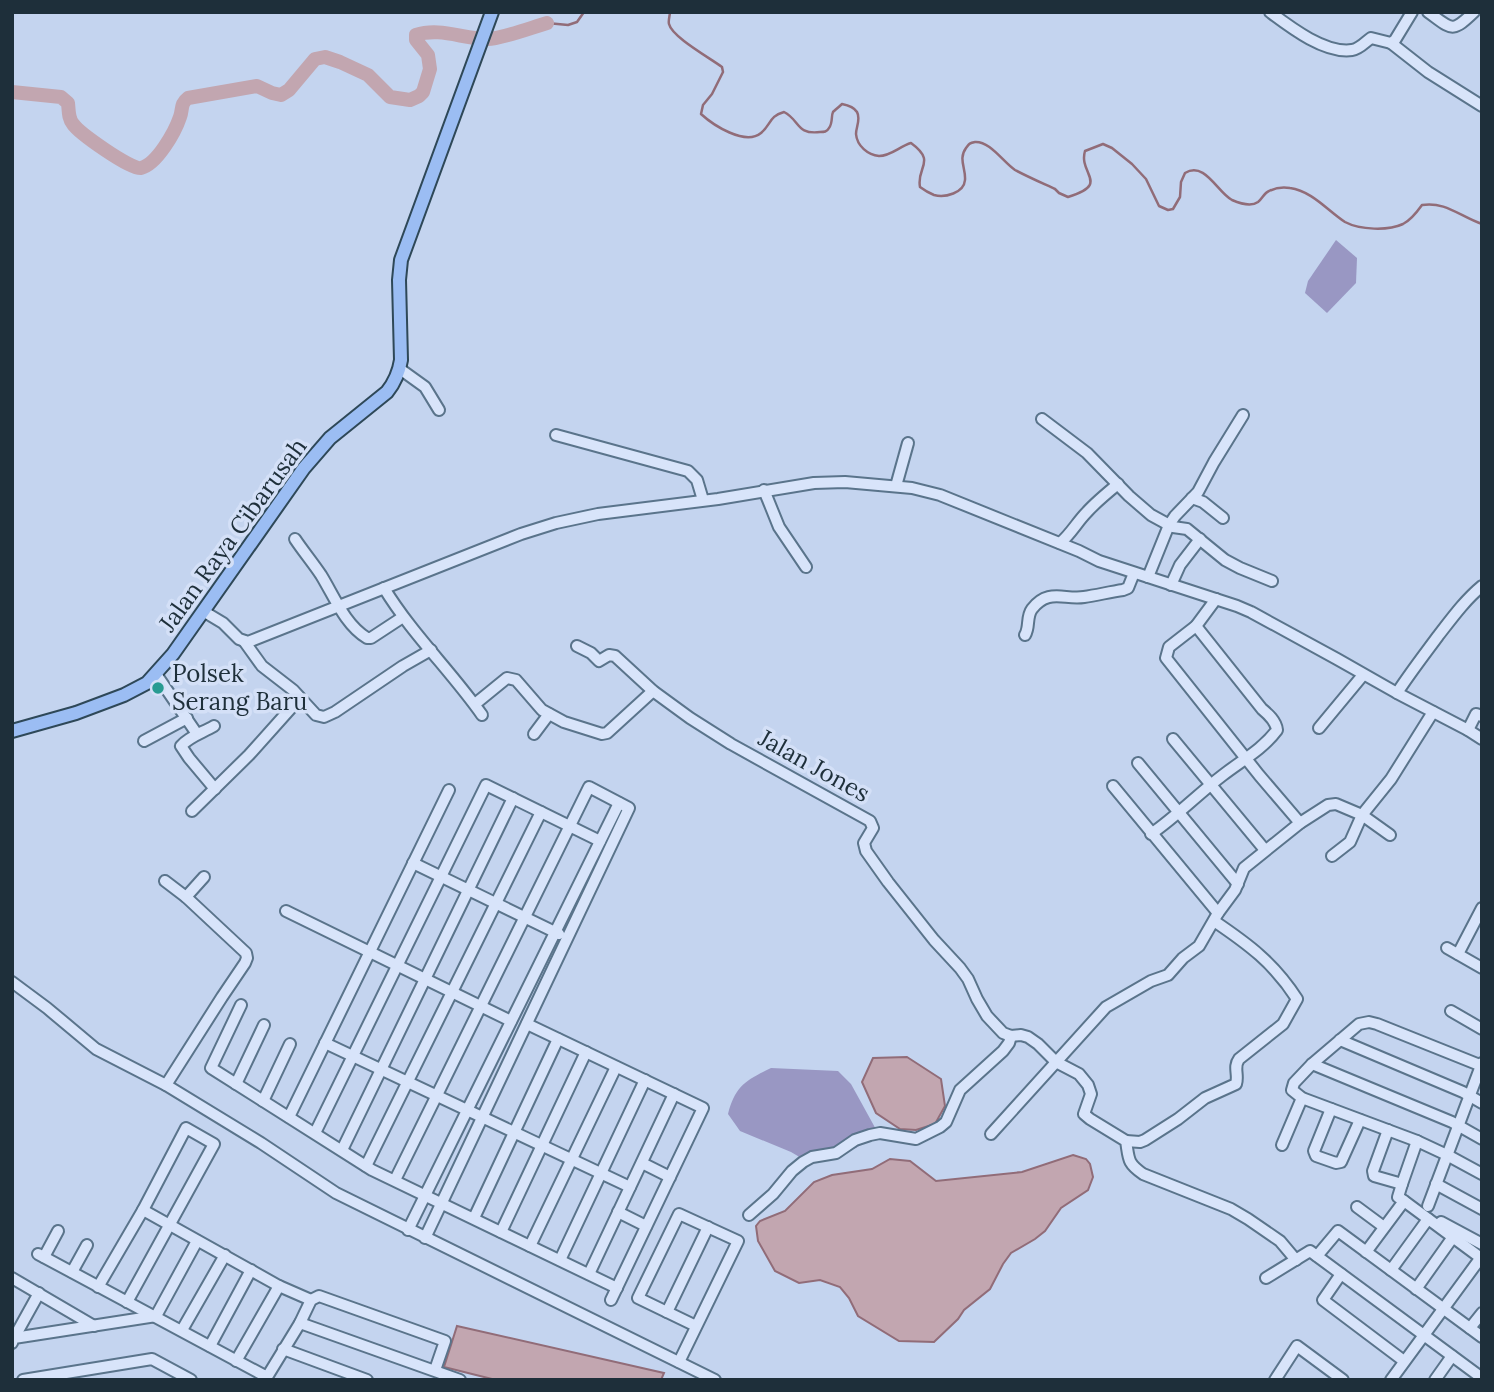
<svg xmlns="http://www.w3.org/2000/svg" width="1494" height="1392" font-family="Lora,serif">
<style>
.cemetery{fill:#9997c3}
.water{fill:#c2a6b0;stroke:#916c78;stroke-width:2}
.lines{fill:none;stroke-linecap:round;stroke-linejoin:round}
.stream{stroke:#916c78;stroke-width:2.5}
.river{stroke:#c2a6b0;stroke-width:14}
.minor-casing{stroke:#5a748b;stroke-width:14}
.major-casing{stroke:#2e4858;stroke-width:16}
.minor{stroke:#d8e4fa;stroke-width:10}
.major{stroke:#9bbdf3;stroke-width:12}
.poi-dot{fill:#289b92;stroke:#d4e0f7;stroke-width:2.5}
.labels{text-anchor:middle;stroke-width:7;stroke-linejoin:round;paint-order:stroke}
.street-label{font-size:24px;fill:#1e2f3a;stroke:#d4e0f7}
.poi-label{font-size:24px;fill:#1e2f3a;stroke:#d4e0f7;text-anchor:start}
</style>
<rect width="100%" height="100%" fill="#c4d4ef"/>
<g class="cemetery">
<path d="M1336 240 1357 258 1356 283 1327 313 1305 293 1308 281Z"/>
<path d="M771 1068 838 1071 851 1084 878 1133 856 1148 808 1162 791 1152 740 1131 728 1114C735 1086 746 1080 771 1068Z"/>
</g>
<g class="water">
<path d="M907 1057 941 1079 945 1106 935 1124 916 1130 900 1129 876 1113 862 1082 873 1058Z"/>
<path d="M1073 1155 1086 1159 1090 1164 1093 1177 1088 1190 1061 1208 1045 1231 1035 1239 1011 1253 1003 1264 990 1289 964 1310 958 1319 934 1342 899 1341 858 1316 849 1298 840 1287 820 1280 799 1283 775 1271 758 1241 756 1226 760 1221 785 1211 814 1182 832 1175 872 1169 890 1159 910 1161 936 1181 1022 1172Z"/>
<path d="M457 1326 664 1373 661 1380H496L444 1367Z"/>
</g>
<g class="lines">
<g class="stream">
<path d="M670 12C670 15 668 21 669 24 672 37 710 58 722 67L723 72 712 94 703 105 701 114C713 125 745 146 761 133 771 125 769 116 784 112 800 120 796 135 820 132 824 132 827 132 829 128 833 123 831 116 833 112 834 111 841 105 842 104 847 105 854 107 857 112 861 119 856 127 856 134 857 146 868 155 879 156 891 156 900 146 911 143 937 162 916 167 920 187 924 190 929 193 934 195 945 198 964 193 965 180 966 168 958 159 966 148 969 144 969 143 975 142 990 141 1003 162 1015 170 1028 177 1042 183 1055 189L1059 193 1068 197C1111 184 1078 174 1085 151L1103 144 1112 148 1132 164 1146 179 1159 206 1168 210 1173 209 1180 197 1181 182 1185 173C1205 161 1217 192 1232 200 1239 203 1251 207 1258 202 1262 199 1264 193 1269 191 1275 188 1284 187 1290 188 1312 191 1328 211 1345 222 1360 230 1388 231 1403 224 1411 220 1417 212 1422 205 1445 201 1461 217 1482 224"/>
<path d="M547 23 568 25 577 22 584 12"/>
</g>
<path class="river" d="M12 92 61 97 68 103C69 111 68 118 73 124 79 133 131 170 141 168 157 164 175 132 180 117 183 109 180 104 188 98L257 86 272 93 281 95 289 90 315 59 325 57 340 62 368 75 390 97 410 100 419 96 423 92 430 69 428 55 416 40V35C440 27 463 39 488 39 501 39 533 27 547 23"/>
<g class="minor-casing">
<g id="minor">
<path d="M1270 12C1290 27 1325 54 1352 50 1360 49 1365 42 1371 38L1391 43 1395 40 1412 12"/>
<path d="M1428 12C1452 29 1451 34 1474 12"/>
<path d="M1391 43 1428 72 1482 106"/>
<path d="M400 369 425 387 439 410"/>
<path d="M1042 419 1087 453 1129 496 1151 515 1173 527 1187 529 1225 560 1240 568 1272 581"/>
<path d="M556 435 688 471 697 480 703 500"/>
<path d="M896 486 908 443"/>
<path d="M764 490 779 527 806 567"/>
<path d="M1192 498 1203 502 1223 518"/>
<path d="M295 539C303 551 313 563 321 575 334 596 345 625 367 638H371L403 617"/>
<path d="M1060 543C1071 534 1077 522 1087 512 1096 502 1107 493 1118 484"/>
<path d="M1148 577 1169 525 1175 516 1198 492 1214 462 1243 415"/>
<path d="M1171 585 1180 565 1200 539"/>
<path d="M384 588C412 634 451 671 482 715"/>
<path d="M1216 599 1196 626 1169 647 1166 658 1259 775 1300 823"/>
<path d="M203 611 223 623 239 639 248 642 521 534 556 523 598 514 718 499 814 483 845 482 912 488 940 495 1079 551 1099 561 1237 606 1251 612 1337 659 1397 693 1468 730 1482 739"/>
<path d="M1025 635C1030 627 1026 617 1032 609 1048 588 1064 600 1084 597 1097 595 1110 592 1123 590L1128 588 1134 573"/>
<path d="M244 641 262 666 293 690 316 715 324 717 335 712 403 666 431 650"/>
<path d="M577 646 591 653 599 661 609 655 615 656 653 691 690 718 731 744 870 821 873 828 864 843 866 851 888 882 934 940 960 968 968 979 977 999 987 1016 1003 1033 1011 1036 1021 1035 1028 1037 1038 1044 1056 1062 1079 1074 1088 1085 1091 1094 1084 1114 1090 1119 1126 1141C1129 1159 1127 1163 1143 1174L1231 1209 1248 1219 1280 1241 1296 1260"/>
<path d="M156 674 197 734"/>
<path d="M1397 693C1410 673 1424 655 1438 636 1452 618 1465 600 1482 586"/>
<path d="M475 704 507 678 516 680 542 710 564 722 602 734 607 733 653 691"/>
<path d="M214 726C202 733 190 736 181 746L189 758 215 789"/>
<path d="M1319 728 1363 675"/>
<path d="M1468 730 1476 714 1482 716"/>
<path d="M534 734 549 714"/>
<path d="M1173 739 1265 850"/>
<path d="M144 741 187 718"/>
<path d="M1138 763 1238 884"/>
<path d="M1113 786 1218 913"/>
<path d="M192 811 249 755 300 698"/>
<path d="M1151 834C1177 816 1198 794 1223 775 1241 761 1263 749 1277 730 1276 721 1268 714 1262 709L1196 626"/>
<path d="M1332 856 1350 842 1362 815 1391 779 1433 712"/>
<path d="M413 863 559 934"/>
<path d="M165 881 186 897 246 953 247 958 245 963 222 997 166 1085"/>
<path d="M186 897 204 877"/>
<path d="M286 911 511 1021"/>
<path d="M1447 948 1482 968"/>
<path d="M1458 954 1482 908"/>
<path d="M12 982 47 1008 96 1049 166 1085 261 1143 336 1193 715 1380"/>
<path d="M241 1005 211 1068 372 1170 617 1288"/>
<path d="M1451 1011 1482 1029"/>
<path d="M527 1024 703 1108 611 1300"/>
<path d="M1340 1040 1463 1092 1482 1103"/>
<path d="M325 1043 630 1187"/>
<path d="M1312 1064 1452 1122 1482 1139"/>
<path d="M1482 1066 1377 1024 1369 1022 1359 1024 1312 1064 1294 1083 1292 1090 1302 1098 1417 1141 1447 1155 1482 1174"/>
<path d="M236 1084 264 1025"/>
<path d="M263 1101 290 1044"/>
<path d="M1331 1109 1314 1151 1316 1156 1336 1163 1341 1162 1360 1120"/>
<path d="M289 1117 449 790"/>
<path d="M1388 1130 1373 1171 1374 1176 1402 1184 1417 1141"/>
<path d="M315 1133 486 785 600 841"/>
<path d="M991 1134 1106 1007 1151 981 1168 975 1183 958 1199 946 1218 913 1235 890 1244 868 1300 823 1328 805 1336 804 1362 815 1390 835"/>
<path d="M1126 1141 1140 1142 1145 1140 1178 1119 1205 1098 1236 1084C1239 1075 1233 1067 1239 1059L1283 1024 1297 999C1274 963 1248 944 1214 921"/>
<path d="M1282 1145 1302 1098"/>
<path d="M342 1150 513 798"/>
<path d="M642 1163 670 1177"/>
<path d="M366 1166 541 812"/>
<path d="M395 1180 589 787 629 808 425 1238"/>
<path d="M1436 1184 1482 1209"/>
<path d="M1404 1201 1481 1258"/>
<path d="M1428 1206 1482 1063"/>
<path d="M1357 1207 1384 1227"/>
<path d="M618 1212 646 1226"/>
<path d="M749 1215 773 1194 792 1171 803 1162 812 1157 836 1153 855 1140 870 1135 880 1133 916 1139 940 1127 946 1122 960 1090 1003 1051 1009 1043 1011 1036"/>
<path d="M474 1218 558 1039"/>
<path d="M1441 1222 1482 1244"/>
<path d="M408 1230 619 803"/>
<path d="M501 1232 586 1052"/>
<path d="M530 1246 616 1067"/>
<path d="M1366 1252 1404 1201 1398 1197 1402 1184"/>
<path d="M38 1254 267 1377 300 1323 311 1300 319 1296 445 1341 435 1370"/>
<path d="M1317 1256 1338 1231 1482 1337"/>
<path d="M44 1257 58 1231"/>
<path d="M560 1260 645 1080"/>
<path d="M1391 1270 1428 1219"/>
<path d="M72 1272 87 1245"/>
<path d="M589 1274 674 1094"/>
<path d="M1341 1274 1323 1300 1404 1361"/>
<path d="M12 1278 94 1326"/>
<path d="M1266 1278 1310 1251 1482 1378"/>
<path d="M98 1287 143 1210 279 1286 311 1300"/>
<path d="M1416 1289 1453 1237"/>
<path d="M127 1302 214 1144 186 1128 143 1210"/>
<path d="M667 1312 708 1227"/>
<path d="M300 1323 460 1380"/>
<path d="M1470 1328 1482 1313"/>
<path d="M182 1330 225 1255"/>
<path d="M14 1338 39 1293"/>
<path d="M12 1343 14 1338 156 1316 197 1241"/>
<path d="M210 1346 251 1270"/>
<path d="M283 1349 367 1380"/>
<path d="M236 1361 279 1286"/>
<path d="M679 1362 738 1241 679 1214 638 1298 696 1326"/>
<path d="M23 1380 152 1359 191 1380"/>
<path d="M1275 1380 1297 1346 1343 1380"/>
<path d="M1391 1380 1482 1256"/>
<path d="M1435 1380 1452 1356"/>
</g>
</g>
<g class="major-casing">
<path id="major" d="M12 731 76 713 124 695 147 683 173 654 304 468 330 438 387 392C395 382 399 373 401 360L399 280 401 260 492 12"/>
</g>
<use href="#minor" class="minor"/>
<use href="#major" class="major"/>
</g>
<circle class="poi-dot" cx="158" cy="688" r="7"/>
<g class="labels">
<g class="street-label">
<text transform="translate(233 535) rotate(-54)" y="8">Jalan Raya Cibarusah</text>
<text transform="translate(814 766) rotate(29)" y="8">Jalan Jones</text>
</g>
<g class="poi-label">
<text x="172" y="682">Polsek<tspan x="172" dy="28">Serang Baru</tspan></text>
</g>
</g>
<rect width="1494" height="1392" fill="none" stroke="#1e2f3a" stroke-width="28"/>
</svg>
